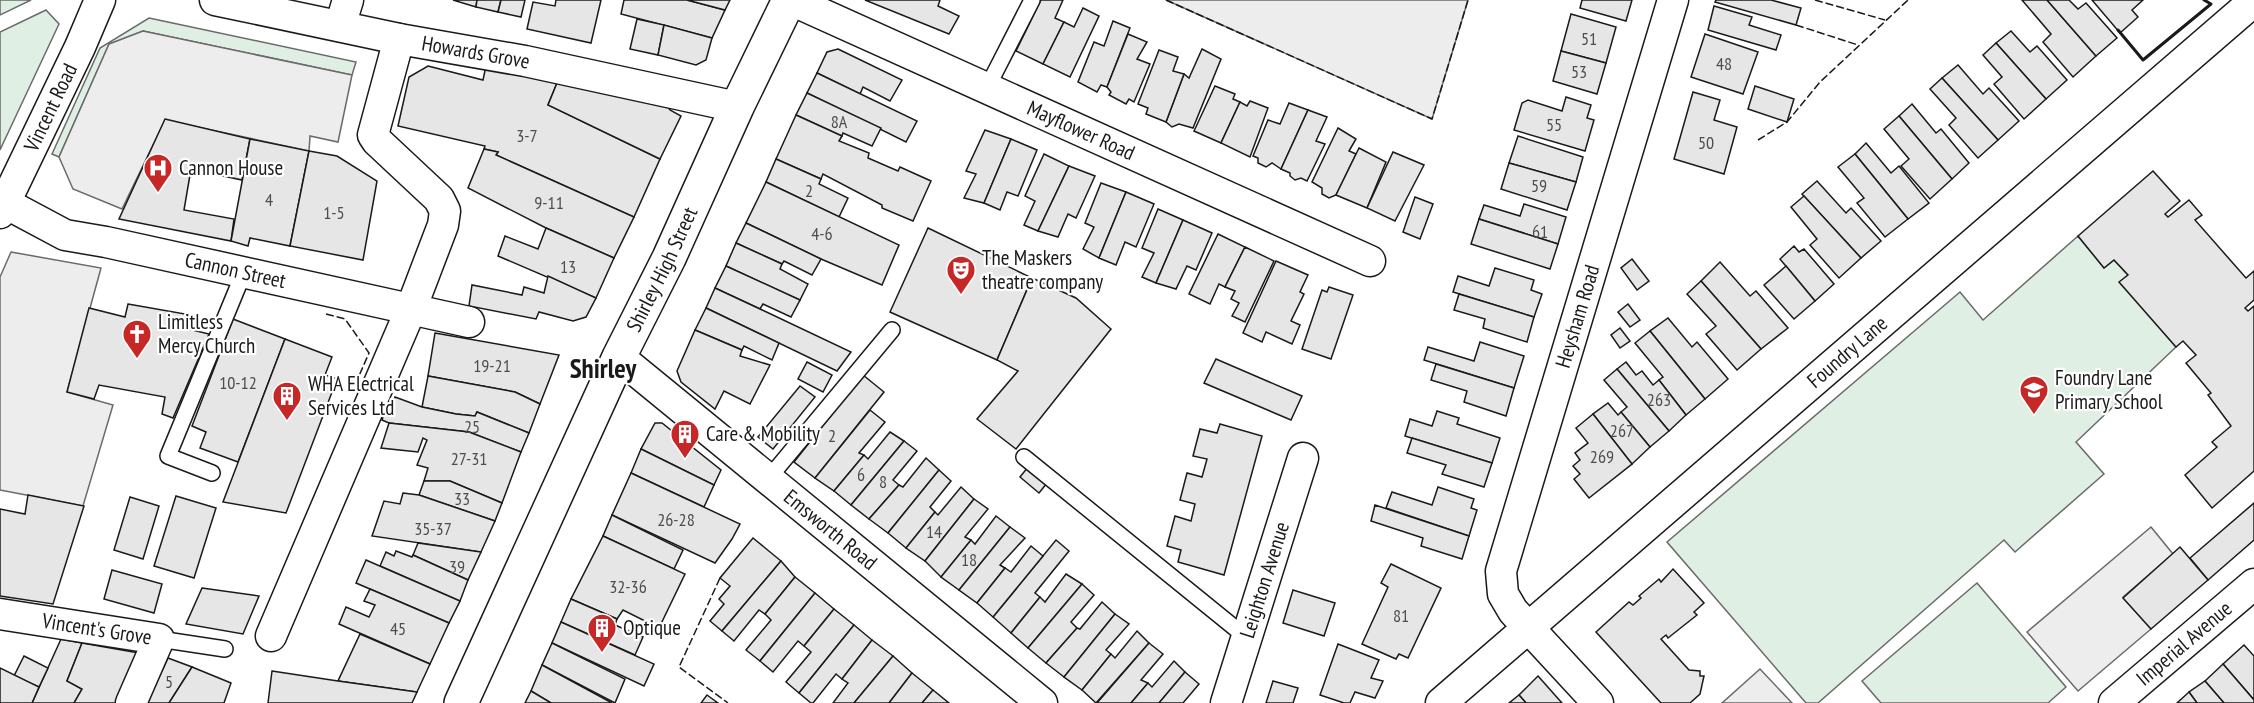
<svg xmlns="http://www.w3.org/2000/svg" width="2254" height="703" font-family="'PT Sans Narrow',sans-serif">
<style>
.green{fill:#e0efe3;stroke:#6a6a6a;stroke-width:1.5}
.parking{fill:#ededed;stroke:#6a6a6a;stroke-width:1.5}
.building{fill:#e6e6e6;stroke:#1a1a1a;stroke-width:1.5}
.lines{fill:none;stroke-linecap:round;stroke-linejoin:round}
.lane-casing{stroke:#1a1a1a;stroke-width:18}
.street-casing{stroke:#1a1a1a;stroke-width:33}
.primary-casing{stroke:#1a1a1a;stroke-width:36}
.lane{stroke:#fff;stroke-width:15}
.street{stroke:#fff;stroke-width:30}
.primary{stroke:#fff;stroke-width:33}
.fence{stroke:#1a1a1a;stroke-width:1.5;stroke-dasharray:8 3;stroke-linecap:butt}
.wall{stroke:#1a1a1a;stroke-width:3}
.labels{text-anchor:middle;stroke-width:4.5;stroke-linejoin:round;paint-order:stroke}
.number-label{font-size:18px;fill:#4d4d4d}
.street-label{font-size:21px;fill:#1a1a1a;stroke:#fff}
.poi-label{font-size:21px;fill:#1a1a1a;stroke:#fff;text-anchor:start}
.district-label{font-size:27px;font-weight:bold;fill:#1a1a1a;stroke:#fff}
</style>
<rect width="100%" height="100%" fill="#fff"/>
<g class="green">
<path d="M0 0H31L0 15Z"/>
<path d="M46 10 59 24 0 150V32Z"/>
<path d="M149 18 356 62 352 75 143 31 109 44 59 157 52 154 100 48Z"/>
<path d="M2078 236 2104 268 2114 260 2128 275 2120 282 2176 347 2076 442 2104 474 2015 552 2004 540 1818 703H1806L1667 542 1960 292 1983 320Z"/>
<path d="M1977 583 2066 687 2048 703H1881L1862 681Z"/>
</g>
<g class="parking">
<path d="M1166 0H1468L1432 119Z"/>
<path d="M143 31 352 75 338 142 310 136 309 151 165 120 122 209 73 189 59 157 109 44Z"/>
<path d="M11 252 101 268 67 392 113 405 83 506 0 490V277Z"/>
<path d="M2151 527 2173 554 2123 597 2151 629 2078 691 2027 632Z"/>
<path d="M1760 669 1792 703H1722Z"/>
</g>
<g class="building">
<path d="M453 0H477L476 7Z"/>
<path d="M477 0H501L498 12 476 7Z"/>
<path d="M501 0H525L521 17 498 12Z"/>
<path d="M556 0H601L591 43 527 29 533 2 555 6Z"/>
<path d="M624 0H687L725 10 712 38 621 14Z"/>
<path d="M687 0H730L725 10Z"/>
<path d="M865 0H940L938 6 959 16 949 34Z"/>
<path d="M1041 0H1063L1055 18 1064 22 1043 64 1016 51Z"/>
<path d="M1582 0H1632L1626 21 1580 8Z"/>
<path d="M1716 0H1771L1801 8 1796 25 1715 2Z"/>
<path d="M2022 0H2047L2096 56 2073 77 2043 42 2051 34Z"/>
<path d="M2047 0H2069L2078 9 2086 3 2117 38 2096 56Z"/>
<path d="M2092 0H2143L2132 10 2138 17 2120 33Z"/>
<path d="M1714 6 1752 17 1749 25 1781 35 1776 50 1708 30Z"/>
<path d="M1083 8 1099 16 1070 77 1043 64 1064 22 1074 27Z"/>
<path d="M1571 14 1616 27 1606 63 1561 51Z"/>
<path d="M637 19 664 25 658 55 630 49Z"/>
<path d="M1113 21 1130 28 1107 87 1101 85 1097 92 1078 82 1094 42 1104 46Z"/>
<path d="M664 25 712 38 706 60 696 65 658 55Z"/>
<path d="M2011 31 2030 52 2037 46 2067 80 2046 99 1996 43Z"/>
<path d="M1128 34 1147 42 1137 59 1150 64 1134 102 1129 99 1126 104 1109 95 1111 92 1107 87Z"/>
<path d="M1705 34 1758 52 1743 94 1691 77Z"/>
<path d="M1996 43 2046 99 2024 119 1994 84 2002 77 1983 55Z"/>
<path d="M838 49 902 80 890 101 863 87 860 94 817 73 827 52Z"/>
<path d="M1202 49 1221 59 1193 128 1179 124 1172 127 1166 122 1184 74 1189 78Z"/>
<path d="M1159 50 1178 57 1173 71 1184 74 1166 122 1146 114 1148 108 1138 104Z"/>
<path d="M1561 51 1606 63 1597 94 1553 81Z"/>
<path d="M1958 65 1983 94 1989 88 2019 121 1998 140 1942 78Z"/>
<path d="M428 66 483 80 486 66 557 83 548 105 660 159 634 217 496 155 498 152 484 149 485 146 398 126 409 77Z"/>
<path d="M817 73 917 121 906 142 807 93Z"/>
<path d="M1942 78 1998 140 1978 158 1949 125 1956 118 1930 89Z"/>
<path d="M557 83 667 106 670 110 681 116 660 159 548 105Z"/>
<path d="M1215 86 1235 94 1233 99 1240 102 1221 143 1194 131Z"/>
<path d="M1755 86 1794 99 1787 122 1748 109Z"/>
<path d="M1693 92 1720 100 1714 120 1737 127 1724 174 1674 159Z"/>
<path d="M807 93 881 128 872 146 843 133 842 136 796 115Z"/>
<path d="M1566 97 1591 105 1587 118 1594 120 1585 151 1514 130 1522 103 1528 100 1562 111Z"/>
<path d="M1250 101 1268 108 1250 157 1221 143 1240 102 1247 106Z"/>
<path d="M1289 103 1308 110 1281 169 1272 163 1266 167 1258 163V158L1253 156 1268 120 1280 124Z"/>
<path d="M1912 104 1936 133 1941 129 1969 163 1952 179 1899 116Z"/>
<path d="M1308 110 1327 117 1316 141 1325 144 1307 181 1301 178 1295 180 1290 176V173L1281 169Z"/>
<path d="M796 115 842 136 839 141 869 153 868 158 898 171 900 167 931 181 913 221 882 208V205L823 174 821 179 776 159Z"/>
<path d="M1899 116 1952 179 1930 199 1901 166 1909 159 1884 129Z"/>
<path d="M165 119 250 139 242 180 191 169 184 210 234 219 231 241 119 219Z"/>
<path d="M1338 128 1356 139 1349 151 1356 154 1336 195 1329 198 1322 194V188L1312 182Z"/>
<path d="M985 130 1011 139 984 203 964 198 976 174 966 171Z"/>
<path d="M1518 136 1583 157 1576 182 1509 163Z"/>
<path d="M250 139 309 151 290 246 250 238 248 246 231 241Z"/>
<path d="M1011 139 1037 150 1018 196 1007 192 1000 210 984 203Z"/>
<path d="M1866 143 1891 173 1899 166 1929 203 1908 219 1855 154Z"/>
<path d="M1359 148 1386 162 1367 208 1336 195Z"/>
<path d="M484 149 498 152 496 155 634 217 614 258 546 228 468 188Z"/>
<path d="M309 151 337 156 377 181 363 260 290 246Z"/>
<path d="M1393 152 1424 165 1395 221 1367 208Z"/>
<path d="M1044 154 1069 166 1038 231 1024 225 1035 201 1025 196Z"/>
<path d="M1855 154 1908 219 1885 237 1857 203 1864 198 1838 167Z"/>
<path d="M776 159 821 179 819 184 848 198 839 217 766 182Z"/>
<path d="M1509 163 1576 182 1567 210 1501 189Z"/>
<path d="M1069 166 1095 176 1076 218 1068 214 1058 237 1038 231Z"/>
<path d="M2153 171 2180 201 2165 214 2168 217 2189 200 2202 215 2195 220 2246 278 2254 271V300L2245 308 2248 311 2254 306V471L2212 508 2185 475 2217 447 2212 442 2231 426 2208 395 2211 393 2186 363 2196 355 2183 341 2176 347 2119 282 2128 275 2114 260 2104 268 2078 236Z"/>
<path d="M1817 181 1846 213 1851 208 1881 241 1861 258 1802 194Z"/>
<path d="M766 182 899 245 882 285 821 259 746 223Z"/>
<path d="M1101 183 1126 192 1099 258 1083 249 1094 227 1085 223Z"/>
<path d="M1126 192 1154 204 1136 247 1125 242 1116 265 1099 258Z"/>
<path d="M1804 196 1861 258 1839 278 1810 245 1817 239 1791 207Z"/>
<path d="M1415 197 1433 204 1420 239 1403 232Z"/>
<path d="M1524 204 1566 217 1558 244 1479 219 1484 205 1520 216Z"/>
<path d="M1158 209 1183 220 1156 283 1142 277 1154 253 1142 248Z"/>
<path d="M1479 219 1558 244 1550 269 1471 244Z"/>
<path d="M1183 220 1212 233 1196 270 1187 266 1176 289 1156 283Z"/>
<path d="M746 223 821 259 812 275 784 261 782 264 736 243Z"/>
<path d="M546 228 614 258 596 298 498 256 505 236 538 249Z"/>
<path d="M928 228 1032 278 997 360 890 312Z"/>
<path d="M1218 234 1245 247 1225 287 1219 284 1210 304 1189 294Z"/>
<path d="M736 243 782 264 780 269 808 284 800 300 726 266Z"/>
<path d="M1794 246 1799 252 1804 249 1834 284 1815 301 1780 259Z"/>
<path d="M1245 247 1274 261 1245 322 1232 316 1239 303 1231 299 1235 291 1225 287Z"/>
<path d="M1632 259 1649 281 1637 290 1621 268Z"/>
<path d="M1276 261 1308 275 1300 292 1304 294 1291 321 1300 325 1292 344 1266 332 1262 342 1243 333Z"/>
<path d="M1720 262 1750 296 1756 291 1788 328 1761 349 1701 281Z"/>
<path d="M726 266 800 300 791 317 763 304 760 309 715 288Z"/>
<path d="M1786 266 1815 301 1794 319 1764 285Z"/>
<path d="M1495 268 1534 280 1531 290 1542 294 1534 317 1453 292 1458 276 1489 286Z"/>
<path d="M548 276 596 298 586 317 573 321 539 312 536 319 469 306 472 285 522 295 524 287 544 293Z"/>
<path d="M1032 278 1076 298 1111 329 1016 449 977 419 1018 371 997 360Z"/>
<path d="M1701 281 1761 349 1737 370 1706 334 1716 326 1687 294Z"/>
<path d="M1329 287 1353 295 1331 359 1302 349 1322 290 1327 292Z"/>
<path d="M715 288 760 309 851 352 837 371 706 308Z"/>
<path d="M1459 294 1534 317 1527 342 1483 328 1485 319 1454 310Z"/>
<path d="M128 304 191 315 188 329 209 334 173 418 162 414 165 397 99 385 94 399 67 392 89 308 125 317Z"/>
<path d="M1628 304 1640 320 1630 327 1618 312Z"/>
<path d="M706 308 779 343 772 360 744 346 742 350 695 330Z"/>
<path d="M1668 318 1692 347 1697 342 1728 379 1705 399 1650 331Z"/>
<path d="M233 319 285 339 238 462 200 448 206 432 192 426Z"/>
<path d="M1620 328 1630 341 1620 348 1611 335Z"/>
<path d="M695 330 742 350 740 356 770 365 750 404 724 391 715 409 681 382 677 371Z"/>
<path d="M1650 331 1705 399 1686 415 1659 380 1663 377 1635 343Z"/>
<path d="M435 333 559 355 540 404 515 392 428 376Z"/>
<path d="M285 339 332 357 325 375 337 379 286 513 223 502Z"/>
<path d="M1480 342 1524 356 1514 388 1424 360 1428 347 1474 361Z"/>
<path d="M1216 359 1302 396 1291 420 1204 383Z"/>
<path d="M807 362 832 375 823 392 798 379Z"/>
<path d="M1626 362 1636 375 1642 371 1653 385 1659 380 1686 415 1669 431 1617 369Z"/>
<path d="M1436 364 1514 388 1506 416 1464 402 1467 391 1431 380Z"/>
<path d="M1617 369 1669 431 1650 447 1621 412 1627 407 1604 380Z"/>
<path d="M863 375 884 392 815 478 794 462Z"/>
<path d="M428 376 515 392 540 404 529 433 477 412 475 416 456 414 422 407Z"/>
<path d="M800 386 815 397 773 449 758 437Z"/>
<path d="M395 397 422 407 456 414 475 416 477 412 529 433 521 452 469 432 389 423 382 420 388 403 392 405Z"/>
<path d="M1608 403 1618 415 1621 412 1650 447 1632 464 1593 414Z"/>
<path d="M870 410 885 422 859 453 864 455 834 491 815 478Z"/>
<path d="M1437 411 1459 418 1457 424 1500 438 1492 463 1405 436 1410 419 1432 426Z"/>
<path d="M1593 414 1632 464 1589 498 1574 479 1580 474 1573 466 1580 460 1575 453 1588 443 1576 428Z"/>
<path d="M389 423 469 432 521 452 502 503 450 481H424L428 468 417 465 427 440 423 438 418 452 381 448Z"/>
<path d="M655 423H662L721 470 714 485 641 449Z"/>
<path d="M1220 424 1262 436 1224 575 1178 562 1181 550 1167 546 1175 516 1191 521 1195 504 1180 500 1187 473 1202 477 1207 459 1193 456 1200 429 1217 433Z"/>
<path d="M890 432 904 441 851 505 834 491 864 455 868 459Z"/>
<path d="M1412 438 1492 463 1484 487 1442 474 1446 465 1407 453Z"/>
<path d="M904 441 917 451 893 480 899 485 869 519 851 505Z"/>
<path d="M641 449 714 485 704 507 631 473Z"/>
<path d="M926 458 939 470 888 533 869 519 899 485 903 487Z"/>
<path d="M1028 467 1047 483 1039 493 1020 477Z"/>
<path d="M939 470 951 481 930 507 935 512 906 548 888 533Z"/>
<path d="M631 473 740 524 732 539 715 563 612 515Z"/>
<path d="M424 481H450L502 503 495 521 419 495Z"/>
<path d="M961 487 974 499 925 561 906 548 935 512 938 515Z"/>
<path d="M1438 487 1474 499 1471 508 1477 510 1469 536 1386 508 1392 492 1432 505Z"/>
<path d="M403 493 419 495 495 521 481 552 372 536 384 501 400 504Z"/>
<path d="M28 495 84 506 53 604 0 596V509L25 514Z"/>
<path d="M176 496 216 508 194 578 154 566Z"/>
<path d="M130 497 159 506 143 559 114 550Z"/>
<path d="M974 499 988 509 965 537 971 540 941 577 925 561Z"/>
<path d="M2254 503V540L2208 580 2190 558Z"/>
<path d="M1375 505 1469 536 1462 559 1421 546 1423 538 1371 521Z"/>
<path d="M612 515 683 550 674 569 603 536Z"/>
<path d="M996 516 1010 527 959 590 941 577 971 540 975 544Z"/>
<path d="M1010 527 1025 538 1000 565 1005 568 977 603 959 590Z"/>
<path d="M603 536 685 574 659 628 623 610 617 619 571 599Z"/>
<path d="M753 538 781 561 722 631 710 621 724 604 719 599 730 586 720 578Z"/>
<path d="M1056 540 1069 551 1035 593 1040 597 1011 633 993 617Z"/>
<path d="M418 543 481 552 468 580 413 555Z"/>
<path d="M1031 546 1043 556 993 617 977 603 1005 568 1011 572Z"/>
<path d="M2180 547 2208 580 2151 629 2123 598Z"/>
<path d="M396 551 412 557 413 555 468 580 460 601 380 566 386 552 394 556Z"/>
<path d="M366 560 460 601 449 623 356 583Z"/>
<path d="M781 561 795 577 765 614 759 610 734 641 722 631Z"/>
<path d="M1391 564 1441 588 1408 658 1399 654 1396 659 1362 644 1388 587 1381 583Z"/>
<path d="M1673 569 1704 603 1694 612 1697 615 1668 638 1666 635 1661 639 1689 670 1700 671V676H1704L1700 694 1690 703H1661L1596 632 1629 602 1633 605 1641 598 1639 596 1659 579 1661 582Z"/>
<path d="M112 570 162 584 154 613 104 599Z"/>
<path d="M1066 574 1082 584 1028 648 1011 633 1040 597 1045 602Z"/>
<path d="M795 577 815 593 760 661 746 650 771 620 765 614Z"/>
<path d="M1082 584 1094 595 1071 622 1077 628 1046 663 1028 648Z"/>
<path d="M202 588 259 596 243 634 186 624Z"/>
<path d="M370 589 449 623 430 664 339 624 346 607 369 617 375 605 364 601Z"/>
<path d="M1293 590 1335 603 1324 636 1283 623Z"/>
<path d="M815 593 834 609 804 646 798 641 773 672 760 661Z"/>
<path d="M571 599 617 619 615 625 643 637 635 655 561 622Z"/>
<path d="M1102 602 1115 614 1064 677 1046 663 1077 628 1080 629Z"/>
<path d="M834 609 854 625 799 693 786 682 811 652 804 646Z"/>
<path d="M1115 614 1129 624 1106 650 1111 654 1082 690 1064 677Z"/>
<path d="M561 622 654 664 644 686 552 643Z"/>
<path d="M854 625 872 640 842 679 836 674 813 703H811L799 693Z"/>
<path d="M1137 631 1149 643 1096 703 1082 690 1111 654 1115 658Z"/>
<path d="M360 634 430 664 417 692 338 681Z"/>
<path d="M61 639 82 643 67 681 82 689 74 703H32Z"/>
<path d="M872 640 893 656 854 703H833L848 683 842 679Z"/>
<path d="M82 643 139 653 118 703H74L82 689 67 681Z"/>
<path d="M552 643 625 679 615 703 542 665Z"/>
<path d="M1149 643 1163 654 1141 680 1148 683 1131 703H1097Z"/>
<path d="M1338 644 1379 660 1371 678 1383 681 1375 698 1355 692 1350 703H1344L1320 695Z"/>
<path d="M2244 645 2254 656V700L2223 664Z"/>
<path d="M24 656 48 668 39 687 14 676Z"/>
<path d="M893 656 912 673 889 703H854Z"/>
<path d="M168 658 192 667 169 703H147Z"/>
<path d="M1174 661 1185 672 1159 703H1131L1148 683 1152 687Z"/>
<path d="M2223 664 2254 700V703H2224L2205 681Z"/>
<path d="M542 665 612 703H551L531 691Z"/>
<path d="M192 667 231 683 224 703H169Z"/>
<path d="M0 668 39 687 32 703H0Z"/>
<path d="M272 671 338 681 417 692 412 703H268Z"/>
<path d="M1185 672 1199 684 1183 703H1159Z"/>
<path d="M912 673 933 690 922 703H889Z"/>
<path d="M1538 676 1562 703H1526L1519 695Z"/>
<path d="M1273 681 1298 688 1293 703H1266Z"/>
<path d="M2205 681 2224 703H2197L2189 692Z"/>
<path d="M933 690 949 703H922Z"/>
<path d="M531 691 551 703H525Z"/>
<path d="M2189 692 2197 703H2177Z"/>
<path d="M707 695 718 703H701Z"/>
<path d="M1519 695 1526 703H1509Z"/>
</g>
<g class="lines">
<g class="lane-casing">
<g id="lane">
<path d="M987 88 1032 0"/>
<path d="M1024 457 1246 637"/>
<path d="M212 473 168 456 244 272"/>
<path d="M768 479 892 330"/>
<path d="M159 639 225 649"/>
</g>
</g>
<g class="street-casing">
<g id="street">
<path id="s1" d="M215 0 399 39 525 61 737 107"/>
<path id="s2" d="M791 0 1370 261"/>
<path d="M340 26 348 0"/>
<path id="s3" d="M5 203 65 235 106 242 469 322"/>
<path id="s4" d="M0 213 80 47 100 0"/>
<path id="s5" d="M619 357 1042 703"/>
<path id="s6" d="M0 614 159 639 131 703"/>
<path d="M271 636 411 309 443 225 445 211 439 199 377 141 373 135 399 39"/>
<path id="s7" d="M1226 703 1303 458"/>
<path id="s8" d="M1441 703 2254 1"/>
<path id="s9" d="M1598 703 1513 611 1503 594 1501 571 1673 0"/>
<path id="s10" d="M2114 703 2254 584"/>
</g>
</g>
<g class="primary-casing">
<g id="primary">
<path id="s11" d="M461 703 619 357 669 258 737 107 789 0"/>
</g>
</g>
<use href="#lane" class="lane"/>
<use href="#street" class="street"/>
<use href="#primary" class="primary"/>
<g class="fence">
<path d="M1166 0 1432 119 1468 0"/>
<path d="M1815 0 1885 20"/>
<path d="M1796 25 1858 45"/>
<path d="M1758 140 1787 122 1820 82 1908 0"/>
<path d="M326 314 345 319 369 353 355 385"/>
<path d="M720 578 679 667 728 703"/>
</g>
<path class="wall" d="M2118 30 2143 60 2211 4 2204 0"/>
</g>
<defs>
<g id="hospital-pin" transform="scale(1.5)"><path d="M0 17L-7.5 6A9.5 9.5 0 1 1 7.5 6Z" fill="#c62828" stroke="#fff"/><path d="M-5-5h3v3.5h4V-5h3V5h-3V1.5h-4V5h-3Z" fill="#fff"/></g>
<g id="theatre-pin" transform="scale(1.5)"><path d="M0 17L-7.5 6A9.5 9.5 0 1 1 7.5 6Z" fill="#c62828" stroke="#fff"/><path d="M-5-5.5Q0-4 5-5.5V0Q5 5 0 6Q-5 5-5 0ZM-3.3-2.5H-1v1.5H-3.3ZM1-2.5H3.3v1.5H1ZM-2.8 1Q0 5.5 2.8 1Z" fill="#fff"/></g>
<g id="church-pin" transform="scale(1.5)"><path d="M0 17L-7.5 6A9.5 9.5 0 1 1 7.5 6Z" fill="#c62828" stroke="#fff"/><path d="M-1.2-6h2.4v3.5h3.3v2.4h-3.3V6h-2.4V-.1h-3.3v-2.4h3.3Z" fill="#fff"/></g>
<g id="school-pin" transform="scale(1.5)"><path d="M0 17L-7.5 6A9.5 9.5 0 1 1 7.5 6Z" fill="#c62828" stroke="#fff"/><path d="M0-5L7-2L0 1L-7-2ZM-4 1L0 2.5L4 1V4Q0 6-4 4Z" fill="#fff"/></g>
<g id="building-pin" transform="scale(1.5)"><path d="M0 17L-7.5 6A9.5 9.5 0 1 1 7.5 6Z" fill="#c62828" stroke="#fff"/><path d="M-4-6H4V6H1V3H-1V6H-4ZM-2.5-4.3h1.7v1.8h-1.7ZM.8-4.3h1.7v1.8H.8ZM-2.5-1h1.7V.8h-1.7ZM.8-1h1.7V.8H.8Z" fill="#fff"/></g>
</defs>
<g fill-rule="evenodd">
<use href="#hospital-pin" x="158" y="168"/>
<use href="#theatre-pin" x="961" y="270"/>
<use href="#church-pin" x="137" y="334"/>
<use href="#school-pin" x="2034" y="390"/>
<use href="#building-pin" x="287" y="396"/>
<use href="#building-pin" x="685" y="434"/>
<use href="#building-pin" x="602" y="628"/>
</g>
<g class="labels">
<g class="number-label">
<text x="1589" y="45">51</text>
<text x="1724" y="70">48</text>
<text x="1579" y="78">53</text>
<text x="839" y="128">8A</text>
<text x="1554" y="131">55</text>
<text x="527" y="142">3-7</text>
<text x="1706" y="149">50</text>
<text x="1539" y="192">59</text>
<text x="809" y="197">2</text>
<text x="269" y="206">4</text>
<text x="549" y="209">9-11</text>
<text x="334" y="219">1-5</text>
<text x="1540" y="238">61</text>
<text x="822" y="240">4-6</text>
<text x="568" y="273">13</text>
<text x="492" y="372">19-21</text>
<text x="238" y="389">10-12</text>
<text x="1659" y="406">263</text>
<text x="472" y="433">25</text>
<text x="1622" y="437">267</text>
<text x="832" y="442">2</text>
<text x="1602" y="463">269</text>
<text x="469" y="465">27-31</text>
<text x="861" y="481">6</text>
<text x="883" y="488">8</text>
<text x="462" y="505">33</text>
<text x="676" y="526">26-28</text>
<text x="433" y="535">35-37</text>
<text x="934" y="538">14</text>
<text x="969" y="566">18</text>
<text x="457" y="573">39</text>
<text x="628" y="593">32-36</text>
<text x="1401" y="622">81</text>
<text x="398" y="635">45</text>
<text x="169" y="688">5</text>
</g>
<g class="street-label">
<text dy="7" stroke="none"><textPath href="#s1" startOffset="266">Howards Grove</textPath></text>
<text dy="7" stroke="none"><textPath href="#s4" startOffset="117">Vincent Road</textPath></text>
<text dy="7" stroke="none"><textPath href="#s2" startOffset="318">Mayflower Road</textPath></text>
<text dy="7" stroke="none"><textPath href="#s11" startOffset="478">Shirley High Street</textPath></text>
<text dy="7" stroke="none"><textPath href="#s3" startOffset="242">Cannon Street</textPath></text>
<text dy="7" stroke="none"><textPath href="#s9" startOffset="434">Heysham Road</textPath></text>
<text dy="7" stroke="none"><textPath href="#s8" startOffset="537">Foundry Lane</textPath></text>
<text dy="7" stroke="none"><textPath href="#s5" startOffset="273">Emsworth Road</textPath></text>
<text dy="7" stroke="none"><textPath href="#s7" startOffset="129">Leighton Avenue</textPath></text>
<text dy="7" stroke="none"><textPath href="#s6" startOffset="98">Vincent's Grove</textPath></text>
<text dy="7" stroke="none"><textPath href="#s10" startOffset="92">Imperial Avenue</textPath></text>
</g>
<g class="poi-label">
<text x="179" y="175">Cannon House</text>
<text x="982" y="265">The Maskers<tspan x="982" dy="24">theatre company</tspan></text>
<text x="158" y="329">Limitless<tspan x="158" dy="24">Mercy Church</tspan></text>
<text x="2055" y="385">Foundry Lane<tspan x="2055" dy="24">Primary School</tspan></text>
<text x="308" y="391">WHA Electrical<tspan x="308" dy="24">Services Ltd</tspan></text>
<text x="706" y="441">Care &amp; Mobility</text>
<text x="623" y="635">Optique</text>
</g>
<g class="district-label">
<text x="603" y="378">Shirley</text>
</g>
</g>
</svg>
